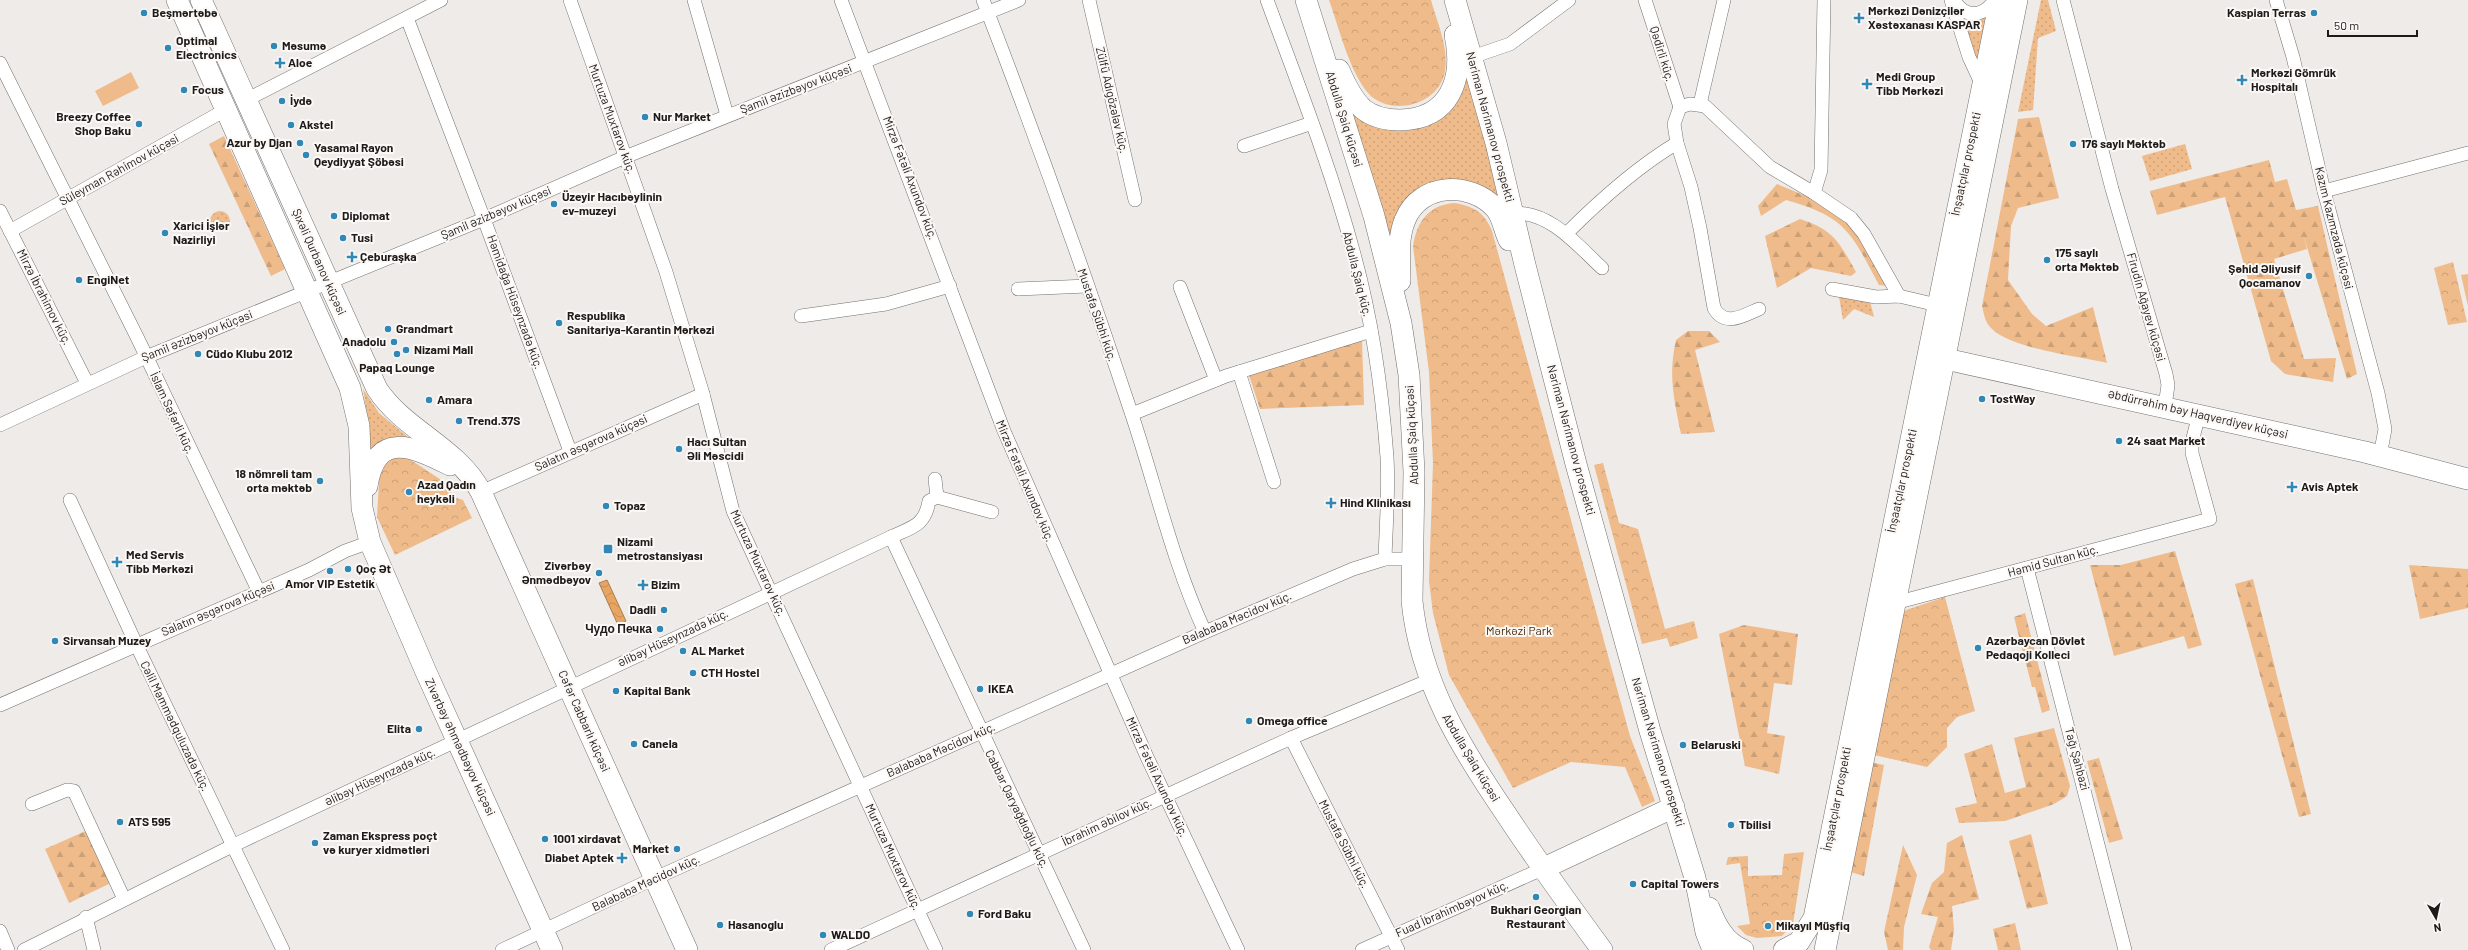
<svg xmlns="http://www.w3.org/2000/svg" width="2468" height="950" font-family="Barlow,sans-serif">
<style>
.grass{fill:url(#grass-dots)}
.forest{fill:url(#forest-firs)}
.park{fill:url(#park-crowns)}
.pitch{fill:#efbb8a}
.water{fill:url(#water-waves);stroke:#ab7c4c}
.lines{fill:none;stroke-linecap:round;stroke-linejoin:round}
.street-casing{stroke:#74716e;stroke-width:14}
.primary-casing{stroke:#74716e;stroke-width:22}
.street{stroke:#fff;stroke-width:13}
.primary{stroke:#fff;stroke-width:21}
.poi-dot{fill:#3088b6;stroke:#fcf8f5;stroke-width:1.5}
.labels{text-anchor:middle;stroke-width:4;stroke-linejoin:round;paint-order:stroke}
.poi-label{font-size:12px;font-weight:bold;fill:#1c1b1a;stroke:#fcf8f5;text-anchor:start}
.street-label{font-size:12px;fill:#1c1b1a;stroke:#fcf8f5}
.park-label{font-size:12px;fill:#462b0e;stroke:#fcf8f5}
</style>
<defs>
<pattern id="grass-dots" width="8" height="8" patternUnits="userSpaceOnUse"><rect width="8" height="8" fill="#efbb8a"/><path d="M2 2h.1M6 6h.1" fill="none" stroke="#cca076" stroke-width="1.8" stroke-linecap="round"/></pattern>
<pattern id="forest-firs" width="22" height="20" patternUnits="userSpaceOnUse"><rect width="22" height="20" fill="#efbb8a"/><path d="M5 1l3.5 6h-7zM16 11l3.5 6h-7z" fill="#cca076"/></pattern>
<pattern id="park-crowns" width="20" height="18" patternUnits="userSpaceOnUse"><rect width="20" height="18" fill="#efbb8a"/><path d="M2 6a3 3 0 1 1 6 0M12 15a3 3 0 1 1 6 0" fill="none" stroke="#cca076"/></pattern>
<pattern id="water-waves" width="16" height="10" patternUnits="userSpaceOnUse"><rect width="16" height="10" fill="#e8a562"/><path d="M0 5q4-4 8 0t8 0" fill="none" stroke="#c68d54"/></pattern>
</defs>
<rect width="100%" height="100%" fill="#eeebe8"/>
<g class="grass">
<path d="M2041 0H2048L2056 31 2038 38 2033 110 2018 112Z"/>
<path d="M1987 16 1978 62 1974 61 1962 20 1975 22Z"/>
<path d="M1468 67 1504 204C1487 186 1475 179 1450 180L1391 240 1349 105C1358 111 1367 120 1376 125 1406 141 1452 123 1463 91 1466 83 1467 75 1468 67Z"/>
<path d="M2185 144 2192 169 2150 181 2142 156Z"/>
<circle cx="220" cy="221" r="10"/>
<path d="M1853 296 1870 301 1874 317 1854 309 1843 320 1839 297Z"/>
<path d="M363 389 379 413 415 443C390 435 381 436 367 459L370 433Z"/>
</g>
<g class="forest">
<path d="M2039 117 2059 198 2018 208 2011 226 2008 280 2032 314 2046 326 2093 307 2107 363C2077 356 2013 349 1992 329 1985 323 1984 314 1982 306L2018 119Z"/>
<path d="M224 136 285 269 271 276 209 144Z"/>
<path d="M2269 160 2275 182 2287 179 2296 210 2318 206 2357 374 2347 379 2303 234 2307 249 2274 259 2304 359 2336 358 2333 382 2285 374 2271 361 2225 197 2157 215 2150 191Z"/>
<path d="M1777 184 1828 205 1852 225 1888 286 1879 285C1851 233 1847 217 1786 200L1761 216 1758 206Z"/>
<path d="M1800 219C1834 230 1839 242 1856 272L1851 276 1811 268 1777 288 1765 236Z"/>
<path d="M1688 331H1709L1720 342 1695 350 1715 432 1681 434C1674 399 1668 375 1676 340Z"/>
<path d="M1362 340 1364 405 1260 409 1248 372Z"/>
<path d="M2175 551 2202 645 2188 649 2184 636 2114 656 2090 565H2121Z"/>
<path d="M2409 565 2468 569V608L2420 619Z"/>
<path d="M2253 579 2311 814 2299 817 2235 584Z"/>
<path d="M2025 613 2050 710 2042 713 2035 687H2032L2014 617Z"/>
<path d="M1744 625 1798 634 1792 685 1774 683 1767 733 1785 736 1779 774 1745 766 1719 634Z"/>
<path d="M2054 728 2070 786 2067 796 2054 804 2005 821 1959 823 1955 808 1977 803 1964 754 1992 744 2005 793 2026 787 2014 738Z"/>
<path d="M2099 758 2123 839 2109 843 2087 761Z"/>
<path d="M1870 762 1884 765 1864 876 1847 871Z"/>
<path d="M88 830 113 882 69 903 45 849Z"/>
<path d="M2031 834 2048 904 2027 909 2009 841Z"/>
<path d="M1962 835 1979 899 1952 906 1954 930 1951 950H1931L1929 947 1938 917 1921 914 1932 883 1944 872 1947 843Z"/>
<path d="M1903 845 1917 875 1904 927 1903 950H1888L1884 932Z"/>
<path d="M2015 923 2021 950H1998L1993 929Z"/>
</g>
<g class="park">
<path d="M1329 0H1431C1437 22 1449 48 1445 71 1440 105 1390 118 1368 93 1349 70 1339 28 1329 0Z"/>
<path d="M1454 203C1474 206 1485 213 1492 231L1630 736 1655 801 1642 807 1625 767 1571 762 1513 788 1449 675 1433 613 1429 581 1433 463 1429 372 1413 246C1417 221 1429 205 1454 203Z"/>
<path d="M2453 262 2467 322 2448 325 2434 268Z"/>
<path d="M403 455 446 483 454 497 463 500 472 518 395 555 377 517 380 466 383 460Z"/>
<path d="M1603 463 1619 523 1638 529 1665 629 1694 621 1698 638 1670 647 1667 638 1642 644 1594 465Z"/>
<path d="M1945 597 1975 711 1957 717 1947 728V747L1927 767 1874 755 1900 618 1906 610Z"/>
<path d="M1804 852 1793 924 1782 936 1757 938 1746 935 1737 926 1750 924 1740 863 1726 865 1728 857 1748 856V876L1782 875 1784 854Z"/>
</g>
<g class="pitch">
<path d="M131 72 139 88 103 106 95 91Z"/>
<path d="M2468 274V306L2461 275Z"/>
</g>
<path class="water" d="M607 580 626 621 618 625 599 583Z"/>
<g class="lines">
<g class="street-casing">
<g id="street">
<path d="M570 0 666 272 703 394 733 511 936 950"/>
<path d="M694 0 727 115"/>
<path d="M841 0 1004 431 1147 757 1238 950"/>
<path d="M983 0C1036 137 1086 276 1132 415 1156 487 1173 563 1205 632"/>
<path d="M1089 0 1135 200"/>
<path d="M1267 0C1298 84 1331 168 1354 254 1372 319 1382 390 1387 457 1389 491 1386 526 1385 559"/>
<path d="M1645 0 1680 107"/>
<path d="M1951 0 1969 57 1982 85"/>
<path d="M1954 0C1965 19 1983 17 1995 0"/>
<path d="M2063 0 2112 189 2166 374 2168 385 2165 406"/>
<path d="M2276 0 2293 57 2324 191 2378 393 2385 429 2380 456"/>
<path d="M407 18 484 219 570 451"/>
<path d="M1472 57 1510 44 1569 0"/>
<path d="M0 63 137 337 259 592"/>
<path d="M246 100 441 0"/>
<path d="M1700 104 1724 0"/>
<path d="M1244 146 1312 123"/>
<path d="M2324 191 2468 153"/>
<path d="M1814 193 1821 170 1824 0"/>
<path d="M0 211 87 383"/>
<path d="M1513 213C1551 212 1576 244 1602 268"/>
<path d="M10 231 227 109"/>
<path d="M1566 234C1599 201 1637 167 1677 143"/>
<path d="M1180 287 1216 380"/>
<path d="M1018 289 1087 286"/>
<path d="M1832 289 1876 297 1899 296 1937 305"/>
<path d="M1759 309C1744 315 1725 328 1714 308L1700 228 1691 187 1677 143 1674 124 1680 107 1690 104 1705 106 1770 167 1814 193 1851 218 1864 234 1899 296"/>
<path d="M801 316 886 304 950 286"/>
<path d="M1239 372 1274 482"/>
<path d="M1132 414 1226 376 1371 331"/>
<path d="M0 425 146 357 484 219 625 157 1019 0"/>
<path d="M935 479 937 497"/>
<path d="M481 492 703 394"/>
<path d="M70 500 136 644 283 950"/>
<path d="M891 537 1084 950"/>
<path d="M2027 568 2125 950"/>
<path d="M1895 603 2210 519 2192 453V442L2199 414"/>
<path d="M0 705 309 570 345 551 370 542"/>
<path d="M1291 738 1398 950"/>
<path d="M32 804 67 790 74 791 124 899"/>
<path d="M86 917 94 950"/>
<path d="M0 931 8 950"/>
<path d="M24 950 234 845 891 537C912 527 925 526 929 501L937 497 992 512"/>
<path d="M502 950 642 884 1205 632 1353 569 1385 559H1412"/>
<path d="M831 950 1291 738 1430 680"/>
<path d="M1362 950 1542 869"/>
</g>
</g>
<g class="primary-casing">
<g id="primary">
<path d="M177 0 350 388 359 426 362 508 370 542 426 672 552 950"/>
<path d="M201 0 377 389C405 431 457 447 481 492L687 950"/>
<path d="M1306 0 1374 216 1401 323 1409 375 1414 472 1412 601C1420 682 1461 748 1506 814 1537 861 1569 905 1602 950"/>
<path d="M1455 0 1496 143 1525 265 1576 464 1650 731 1695 878 1706 932 1713 950"/>
<path d="M1339 70C1345 84 1352 99 1363 109 1373 117 1388 120 1400 120 1451 119 1464 78 1455 35"/>
<path d="M1400 281C1400 261 1397 239 1405 220 1420 182 1471 181 1496 209 1503 218 1504 230 1509 240"/>
<path d="M1932 356 2365 452 2468 479"/>
<path d="M367 486C376 430 412 446 450 465"/>
<path d="M1542 869 1674 807"/>
<path d="M1709 908C1716 925 1724 942 1743 950"/>
<path d="M1784 950 1799 942 1814 918 2000 0"/>
<path d="M1825 950 2017 0"/>
</g>
</g>
<use href="#street" class="street"/>
<use href="#primary" class="primary"/>
</g>
<g class="poi-dot">
<circle cx="144" cy="13" r="4"/>
<circle cx="2314" cy="13" r="4"/>
<path d="M1857 12h4v4h4v4h-4v4h-4v-4h-4v-4h4z"/>
<circle cx="274" cy="46" r="4"/>
<circle cx="168" cy="48" r="4"/>
<path d="M278 57h4v4h4v4h-4v4h-4v-4h-4v-4h4z"/>
<path d="M2240 74h4v4h4v4h-4v4h-4v-4h-4v-4h4z"/>
<path d="M1865 78h4v4h4v4h-4v4h-4v-4h-4v-4h4z"/>
<circle cx="184" cy="90" r="4"/>
<circle cx="282" cy="101" r="4"/>
<circle cx="645" cy="117" r="4"/>
<circle cx="139" cy="124" r="4"/>
<circle cx="291" cy="125" r="4"/>
<circle cx="300" cy="143" r="4"/>
<circle cx="2073" cy="144" r="4"/>
<circle cx="306" cy="155" r="4"/>
<circle cx="554" cy="204" r="4"/>
<circle cx="334" cy="216" r="4"/>
<circle cx="165" cy="233" r="4"/>
<circle cx="343" cy="238" r="4"/>
<path d="M350 251h4v4h4v4h-4v4h-4v-4h-4v-4h4z"/>
<circle cx="2047" cy="260" r="4"/>
<circle cx="2309" cy="276" r="4"/>
<circle cx="79" cy="280" r="4"/>
<circle cx="559" cy="323" r="4"/>
<circle cx="388" cy="329" r="4"/>
<circle cx="394" cy="342" r="4"/>
<circle cx="406" cy="350" r="4"/>
<circle cx="198" cy="354" r="4"/>
<circle cx="397" cy="354" r="4"/>
<circle cx="1982" cy="399" r="4"/>
<circle cx="429" cy="400" r="4"/>
<circle cx="459" cy="421" r="4"/>
<circle cx="2119" cy="441" r="4"/>
<circle cx="679" cy="449" r="4"/>
<circle cx="320" cy="481" r="4"/>
<path d="M2290 481h4v4h4v4h-4v4h-4v-4h-4v-4h4z"/>
<circle cx="409" cy="492" r="4"/>
<path d="M1329 497h4v4h4v4h-4v4h-4v-4h-4v-4h4z"/>
<circle cx="606" cy="506" r="4"/>
<rect x="603" y="544" width="10" height="10" rx="2"/>
<path d="M115 556h4v4h4v4h-4v4h-4v-4h-4v-4h4z"/>
<circle cx="348" cy="569" r="4"/>
<circle cx="330" cy="571" r="4"/>
<circle cx="599" cy="573" r="4"/>
<path d="M641 579h4v4h4v4h-4v4h-4v-4h-4v-4h4z"/>
<circle cx="664" cy="610" r="4"/>
<circle cx="660" cy="629" r="4"/>
<circle cx="55" cy="641" r="4"/>
<circle cx="1978" cy="648" r="4"/>
<circle cx="683" cy="651" r="4"/>
<circle cx="693" cy="673" r="4"/>
<circle cx="980" cy="689" r="4"/>
<circle cx="616" cy="691" r="4"/>
<circle cx="1249" cy="721" r="4"/>
<circle cx="419" cy="729" r="4"/>
<circle cx="634" cy="744" r="4"/>
<circle cx="1683" cy="745" r="4"/>
<circle cx="120" cy="822" r="4"/>
<circle cx="1731" cy="825" r="4"/>
<circle cx="545" cy="839" r="4"/>
<circle cx="315" cy="843" r="4"/>
<circle cx="677" cy="849" r="4"/>
<path d="M620 852h4v4h4v4h-4v4h-4v-4h-4v-4h4z"/>
<circle cx="1633" cy="884" r="4"/>
<circle cx="1536" cy="897" r="4"/>
<circle cx="970" cy="914" r="4"/>
<circle cx="720" cy="925" r="4"/>
<circle cx="1768" cy="926" r="4"/>
<circle cx="823" cy="935" r="4"/>
</g>
<g class="labels">
<g class="poi-label">
<text x="1868" y="15">Mərkəzi Dənizçilər<tspan x="1868" dy="14">Xəstəxanası KASPAR</tspan></text>
<text x="152" y="17">Beşmərtəbə</text>
<text x="2306" y="17" text-anchor="end">Kaspian Terras</text>
<text x="176" y="45">Optimal<tspan x="176" dy="14">Electronics</tspan></text>
<text x="282" y="50">Məsumə</text>
<text x="288" y="67">Aloe</text>
<text x="2251" y="77">Mərkəzi Gömrük<tspan x="2251" dy="14">Hospitalı</tspan></text>
<text x="1876" y="81">Medi Group<tspan x="1876" dy="14">Tibb Mərkəzi</tspan></text>
<text x="192" y="94">Focus</text>
<text x="290" y="105">İydə</text>
<text x="131" y="121" text-anchor="end">Breezy Coffee<tspan x="131" dy="14">Shop Baku</tspan></text>
<text x="653" y="121">Nur Market</text>
<text x="299" y="129">Akstel</text>
<text x="292" y="147" text-anchor="end">Azur by Djan</text>
<text x="2081" y="148">176 saylı Məktəb</text>
<text x="314" y="152">Yasamal Rayon<tspan x="314" dy="14">Qeydiyyat Şöbəsi</tspan></text>
<text x="562" y="201">Üzeyir Hacıbəylinin<tspan x="562" dy="14">ev-muzeyi</tspan></text>
<text x="342" y="220">Diplomat</text>
<text x="173" y="230">Xarici İşlər<tspan x="173" dy="14">Nazirliyi</tspan></text>
<text x="351" y="242">Tusi</text>
<text x="2055" y="257">175 saylı<tspan x="2055" dy="14">orta Məktəb</tspan></text>
<text x="360" y="261">Çeburaşka</text>
<text x="2301" y="273" text-anchor="end">Şəhid Əliyusif<tspan x="2301" dy="14">Qocamanov</tspan></text>
<text x="87" y="284">EngiNet</text>
<text x="567" y="320">Respublika<tspan x="567" dy="14">Sanitariya-Karantin Mərkəzi</tspan></text>
<text x="396" y="333">Grandmart</text>
<text x="386" y="346" text-anchor="end">Anadolu</text>
<text x="414" y="354">Nizami Mall</text>
<text x="206" y="358">Cüdo Klubu 2012</text>
<text x="397" y="372" text-anchor="middle">Papaq Lounge</text>
<text x="1990" y="403">TostWay</text>
<text x="437" y="404">Amara</text>
<text x="467" y="425">Trend.37S</text>
<text x="2127" y="445">24 saat Market</text>
<text x="687" y="446">Hacı Sultan<tspan x="687" dy="14">Əli Məscidi</tspan></text>
<text x="312" y="478" text-anchor="end">18 nömrəli tam<tspan x="312" dy="14">orta məktəb</tspan></text>
<text x="417" y="489">Azad Qadın<tspan x="417" dy="14">heykəli</tspan></text>
<text x="2301" y="491">Avis Aptek</text>
<text x="1340" y="507">Hind Klinikası</text>
<text x="614" y="510">Topaz</text>
<text x="617" y="546">Nizami<tspan x="617" dy="14">metrostansiyası</tspan></text>
<text x="126" y="559">Med Servis<tspan x="126" dy="14">Tibb Mərkəzi</tspan></text>
<text x="591" y="570" text-anchor="end">Zivərbəy<tspan x="591" dy="14">Ənmədbəyov</tspan></text>
<text x="356" y="573">Qoç Ət</text>
<text x="330" y="588" text-anchor="middle">Amor VIP Estetik</text>
<text x="651" y="589">Bizim</text>
<text x="656" y="614" text-anchor="end">Dadli</text>
<text x="652" y="633" text-anchor="end">Чудо Печка</text>
<text x="63" y="645">Sirvansah Muzey</text>
<text x="1986" y="645">Azərbaycan Dövlət<tspan x="1986" dy="14">Pedaqoji Kolleci</tspan></text>
<text x="691" y="655">AL Market</text>
<text x="701" y="677">CTH Hostel</text>
<text x="988" y="693">IKEA</text>
<text x="624" y="695">Kapital Bank</text>
<text x="1257" y="725">Omega office</text>
<text x="411" y="733" text-anchor="end">Elita</text>
<text x="642" y="748">Canela</text>
<text x="1691" y="749">Belaruski</text>
<text x="128" y="826">ATS 595</text>
<text x="1739" y="829">Tbilisi</text>
<text x="323" y="840">Zaman Ekspress poçt<tspan x="323" dy="14">və kuryer xidmətləri</tspan></text>
<text x="553" y="843">1001 xirdavat</text>
<text x="669" y="853" text-anchor="end">Market</text>
<text x="614" y="862" text-anchor="end">Diabet Aptek</text>
<text x="1641" y="888">Capital Towers</text>
<text x="1536" y="914" text-anchor="middle">Bukhari Georgian<tspan x="1536" dy="14">Restaurant</tspan></text>
<text x="978" y="918">Ford Baku</text>
<text x="728" y="929">Hasanoglu</text>
<text x="1776" y="930">Mikayıl Müşfiq</text>
<text x="831" y="939">WALDO</text>
</g>
<g class="street-label">
<text transform="translate(1662 54) rotate(73)" y="4">Qədirli küç.</text>
<text transform="translate(796 89) rotate(-21)" y="4">Şamil Əzizbəyov küçəsi</text>
<text transform="translate(1112 100) rotate(77)" y="4">Zülfü Adıgözələv küç.</text>
<text transform="translate(612 119) rotate(70)" y="4">Murtuza Muxtarov küç.</text>
<text transform="translate(1344 119) rotate(73)" y="4">Abdulla Şaiq küçəsi</text>
<text transform="translate(1490 127) rotate(75)" y="4">Nəriman Nərimanov prospekti</text>
<text transform="translate(1966 164) rotate(-78)" y="4">İnşaatçılar prospekti</text>
<text transform="translate(119 170) rotate(-29)" y="4">Süleyman Rəhimov küçəsi</text>
<text transform="translate(910 178) rotate(69)" y="4">Mirzə Fətəli Axundov küç.</text>
<text transform="translate(496 213) rotate(-23)" y="4">Şamil Əzizbəyov küçəsi</text>
<text transform="translate(2334 228) rotate(76)" y="4">Kazım Kazımzadə küçəsi</text>
<text transform="translate(319 262) rotate(66)" y="4">Şıxəli Qurbanov küçəsi</text>
<text transform="translate(1357 274) rotate(76)" y="4">Abdulla Şaiq küç.</text>
<text transform="translate(44 297) rotate(63)" y="4">Mirzə İbrahimov küç.</text>
<text transform="translate(515 302) rotate(70)" y="4">Həmidağa Hüseynzadə küç.</text>
<text transform="translate(2146 307) rotate(74)" y="4">Firudin Ağayev küçəsi</text>
<text transform="translate(1097 315) rotate(71)" y="4">Mustafa Sübhi küç.</text>
<text transform="translate(197 336) rotate(-22)" y="4">Şamil Əzizbəyov küçəsi</text>
<text transform="translate(172 413) rotate(65)" y="4">İslam Səfərli küç.</text>
<text transform="translate(2198 414) rotate(13)" y="4">Əbdürrəhim bəy Haqverdiyev küçəsi</text>
<text transform="translate(1412 435) rotate(-93)" y="4">Abdulla Şaiq küçəsi</text>
<text transform="translate(1571 440) rotate(75)" y="4">Nəriman Nərimanov prospekti</text>
<text transform="translate(591 443) rotate(-24)" y="4">Salatın Əsgərova küçəsi</text>
<text transform="translate(1025 481) rotate(67)" y="4">Mirzə Fətəli Axundov küç.</text>
<text transform="translate(1902 481) rotate(-78)" y="4">İnşaatçılar prospekti</text>
<text transform="translate(2053 561) rotate(-15)" y="4">Həmid Sultan küç.</text>
<text transform="translate(758 563) rotate(65)" y="4">Murtuza Muxtarov küç.</text>
<text transform="translate(218 609) rotate(-23)" y="4">Salatın Əsgərova küçəsi</text>
<text transform="translate(1237 618) rotate(-23)" y="4">Balababa Məcidov küç.</text>
<text transform="translate(673 638) rotate(-25)" y="4">Əlibəy Hüseynzadə küç.</text>
<text transform="translate(584 721) rotate(66)" y="4">Cəfər Cabbarlı küçəsi</text>
<text transform="translate(175 726) rotate(64)" y="4">Cəlil Məmmədquluzadə küç.</text>
<text transform="translate(460 747) rotate(65)" y="4">Zivərbəy Əhmədbəyov küçəsi</text>
<text transform="translate(941 750) rotate(-24)" y="4">Balababa Məcidov küç.</text>
<text transform="translate(1658 752) rotate(73)" y="4">Nəriman Nərimanov prospekti</text>
<text transform="translate(1471 758) rotate(59)" y="4">Abdulla Şaiq küçəsi</text>
<text transform="translate(2077 759) rotate(75)" y="4">Tağı Şahbazi</text>
<text transform="translate(380 777) rotate(-25)" y="4">Əlibəy Hüseynzadə küç.</text>
<text transform="translate(1157 777) rotate(65)" y="4">Mirzə Fətəli Axundov küç.</text>
<text transform="translate(1837 799) rotate(-79)" y="4">İnşaatçılar prospekti</text>
<text transform="translate(1017 809) rotate(64)" y="4">Cabbar Qaryağdıoğlu küç.</text>
<text transform="translate(1107 822) rotate(-25)" y="4">İbrahim Əbilov küç.</text>
<text transform="translate(1344 844) rotate(63)" y="4">Mustafa Sübhi küç.</text>
<text transform="translate(893 857) rotate(65)" y="4">Murtuza Muxtarov küç.</text>
<text transform="translate(646 883) rotate(-25)" y="4">Balababa Məcidov küç.</text>
<text transform="translate(1452 909) rotate(-24)" y="4">Fuad İbrahimbəyov küç.</text>
</g>
<g class="park-label">
<text x="1519" y="635">Mərkəzi Park</text>
</g>
</g>
<g transform="translate(2436 918) rotate(171)" stroke="#fcf8f5" stroke-width="3" paint-order="stroke">
<path d="M0-3L7 15L0 10L-7 15Z" fill="#1c1b1a"/>
<text y="-6" font-size="11" font-weight="bold" text-anchor="middle" fill="#1c1b1a">N</text>
</g>
<path d="M2328 30v6h89v-6" fill="none" stroke="#1c1b1a" stroke-width="2"/>
<text x="2334" y="30" font-size="12" fill="#1c1b1a" stroke="#fcf8f5" stroke-width="3" paint-order="stroke">50 m</text>
</svg>
